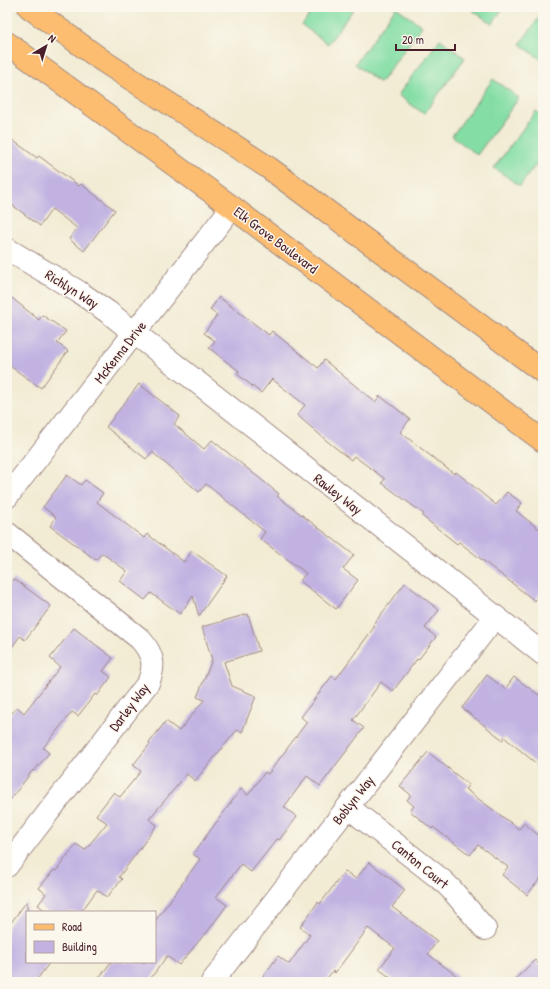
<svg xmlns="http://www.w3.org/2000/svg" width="550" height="989" font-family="'Patrick Hand',sans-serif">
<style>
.garden{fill:#84dea4;stroke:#677e68}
.building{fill:#c1b2e2}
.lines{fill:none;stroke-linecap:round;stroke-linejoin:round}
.minor-casing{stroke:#9e8680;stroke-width:24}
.major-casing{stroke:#9e8680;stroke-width:24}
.minor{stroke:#fff;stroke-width:22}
.major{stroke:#fcbd6f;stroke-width:22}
.labels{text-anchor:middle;stroke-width:3;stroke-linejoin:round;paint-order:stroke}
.street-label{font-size:14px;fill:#4a1f2b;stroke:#fbf7ec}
</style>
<rect width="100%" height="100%" fill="#fbf7ec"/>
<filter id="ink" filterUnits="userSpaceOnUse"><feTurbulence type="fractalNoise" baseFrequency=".025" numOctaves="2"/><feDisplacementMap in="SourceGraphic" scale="8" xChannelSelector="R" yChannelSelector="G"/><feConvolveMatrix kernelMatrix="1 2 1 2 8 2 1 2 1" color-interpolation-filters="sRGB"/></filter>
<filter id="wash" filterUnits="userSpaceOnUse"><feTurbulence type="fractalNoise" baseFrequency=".012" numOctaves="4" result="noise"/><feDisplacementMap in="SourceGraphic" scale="16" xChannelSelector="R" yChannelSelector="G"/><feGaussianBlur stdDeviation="0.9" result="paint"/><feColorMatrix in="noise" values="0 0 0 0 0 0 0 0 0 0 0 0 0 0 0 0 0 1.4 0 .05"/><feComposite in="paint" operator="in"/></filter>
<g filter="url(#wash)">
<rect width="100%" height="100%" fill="#f2ecd4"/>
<g class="garden">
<path d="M315 7H355L328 44 302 25Z"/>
<path d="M396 7 422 26 380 83 355 64Z"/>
<path d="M468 7H504L492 24Z"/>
<path d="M543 12V61L520 44Z"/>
<path d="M440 39 465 58 424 114 398 95Z"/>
<path d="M493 79 519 98 477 155 452 136Z"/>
<path d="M536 111 543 116V155L520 186 494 168Z"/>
</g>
<g id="blocks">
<g class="building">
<path d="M7 136 37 158 39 156 79 186 81 184 115 210 84 251 69 239 77 228 52 209 40 226 7 201Z"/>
<path d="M7 294 39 320 42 315 66 331 57 343 68 351 41 388 7 364Z"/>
<path d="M219 297 269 335 272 331 318 368 324 360 375 402 380 396 410 419 400 432 454 474 456 472 496 505 507 492 522 503 516 511 543 532V590L535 601 459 542 457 544 422 516 424 514 382 483 385 479 354 456 351 460 327 441 297 415 305 405 272 379 261 393 237 374 239 371 209 348 215 341 204 333 217 315 210 310Z"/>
<path d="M139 384 180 416 174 424 204 449 212 440 279 494 277 496 354 555 343 569 358 580 336 609 300 581 306 573 260 539 265 532 206 484 199 492 152 452 146 459 106 427Z"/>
<path d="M67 475 81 485 85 480 103 493 97 502 144 538 147 534 184 562 192 551 227 576 199 616 193 596 180 614 151 593 145 600 120 581 127 571 102 553 96 560 50 526 56 517 43 507Z"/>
<path d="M14 579 51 606 25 640 20 636 7 654V588Z"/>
<path d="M405 583 439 610 425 628 436 637 418 660 417 659 393 691 381 682 353 720 364 728 320 786 307 776 284 807 297 817 279 840 277 839 251 872 241 864 216 897 227 905 205 935H204L179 965 167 956 148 982H96L111 962H155V921L200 859 193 854 241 789 248 795 265 772 268 774 307 722 301 717 332 676 336 679 375 626 373 625Z"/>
<path d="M248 614 259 651 224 662 232 686 256 696 242 732 237 730 195 781 187 774 149 819 157 825 119 877 122 879 107 897 97 890 81 912H47L38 905 46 894 39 888 54 870 56 871 76 844 85 850 107 823 96 815 114 792 120 797 141 771 133 765 150 744 149 743 166 721 179 731 204 700 197 697 212 660 202 627Z"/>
<path d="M74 628 113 658 103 671 111 677 97 696 95 694 78 716 72 712 43 748 49 753 34 771 33 770 7 804V719L17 707 24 713 60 667 50 658Z"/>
<path d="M487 675 505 689 514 677 543 698V769L504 737 503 740 462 708Z"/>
<path d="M428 752 469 785 465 789 519 829 524 823 543 839V875L527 895 502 875 508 867 478 845 470 855 433 827 432 829 410 811 414 806 407 800 411 795 400 786Z"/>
<path d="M369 862 405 890 392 907 437 941 428 954 465 982H396L379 969 395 948 368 928 335 973 333 971 324 982H259L278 956 289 964 310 935 300 927 318 902 320 904 345 871 356 879Z"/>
<path d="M27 901V962H50L35 982H7V928Z"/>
<path d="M535 960 543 968V982H512Z"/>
</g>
</g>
</g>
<g filter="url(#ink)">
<use href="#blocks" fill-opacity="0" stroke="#9e8680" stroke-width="1"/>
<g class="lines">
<g class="minor-casing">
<g id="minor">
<path d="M7 249 79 292 108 312 543 654"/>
<path d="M7 497 232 207"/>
<path d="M7 533 140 639C153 654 156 665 148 683L7 866"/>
<path d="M348 807 443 881 452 890 485 929"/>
<path d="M212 982 495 617"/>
</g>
</g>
<g class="major-casing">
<g id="major">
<path d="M29 7 103 61 269 168 543 372"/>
<path d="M7 43 232 207 543 441"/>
</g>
</g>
<use href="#minor" class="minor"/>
<use href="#major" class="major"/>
</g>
</g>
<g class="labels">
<g class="street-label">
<text transform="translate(276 240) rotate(37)" y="5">Elk Grove Boulevard</text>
<text transform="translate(72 289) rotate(32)" y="5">Richlyn Way</text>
<text transform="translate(120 352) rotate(-52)" y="5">McKenna Drive</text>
<text transform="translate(338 494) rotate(38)" y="5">Rawley Way</text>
<text transform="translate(129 707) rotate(-53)" y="5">Darley Way</text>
<text transform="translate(353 800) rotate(-52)" y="5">Boblyn Way</text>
<text transform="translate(420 864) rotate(39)" y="5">Canton Court</text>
</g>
</g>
<rect width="550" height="989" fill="none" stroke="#fbf7ec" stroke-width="24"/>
<rect x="26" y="911" width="130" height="52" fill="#fbf7ec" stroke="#b4a19f"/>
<rect x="34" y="924" width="20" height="6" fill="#fcbd6f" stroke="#b4a19f"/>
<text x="62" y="931" font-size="12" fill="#4a1f2b">Road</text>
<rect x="34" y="941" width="20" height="12" fill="#c1b2e2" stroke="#b4a19f"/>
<text x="62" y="951" font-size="12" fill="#4a1f2b">Building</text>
<g transform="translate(46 46) rotate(38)" stroke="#fbf7ec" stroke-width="3" paint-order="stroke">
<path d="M0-3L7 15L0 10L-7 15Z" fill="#4a1f2b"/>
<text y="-6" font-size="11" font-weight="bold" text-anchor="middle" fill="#4a1f2b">N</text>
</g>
<path d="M396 44v6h59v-6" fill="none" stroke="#4a1f2b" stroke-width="2"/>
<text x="402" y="44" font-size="12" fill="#4a1f2b" stroke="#fbf7ec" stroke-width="3" paint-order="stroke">20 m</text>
</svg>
